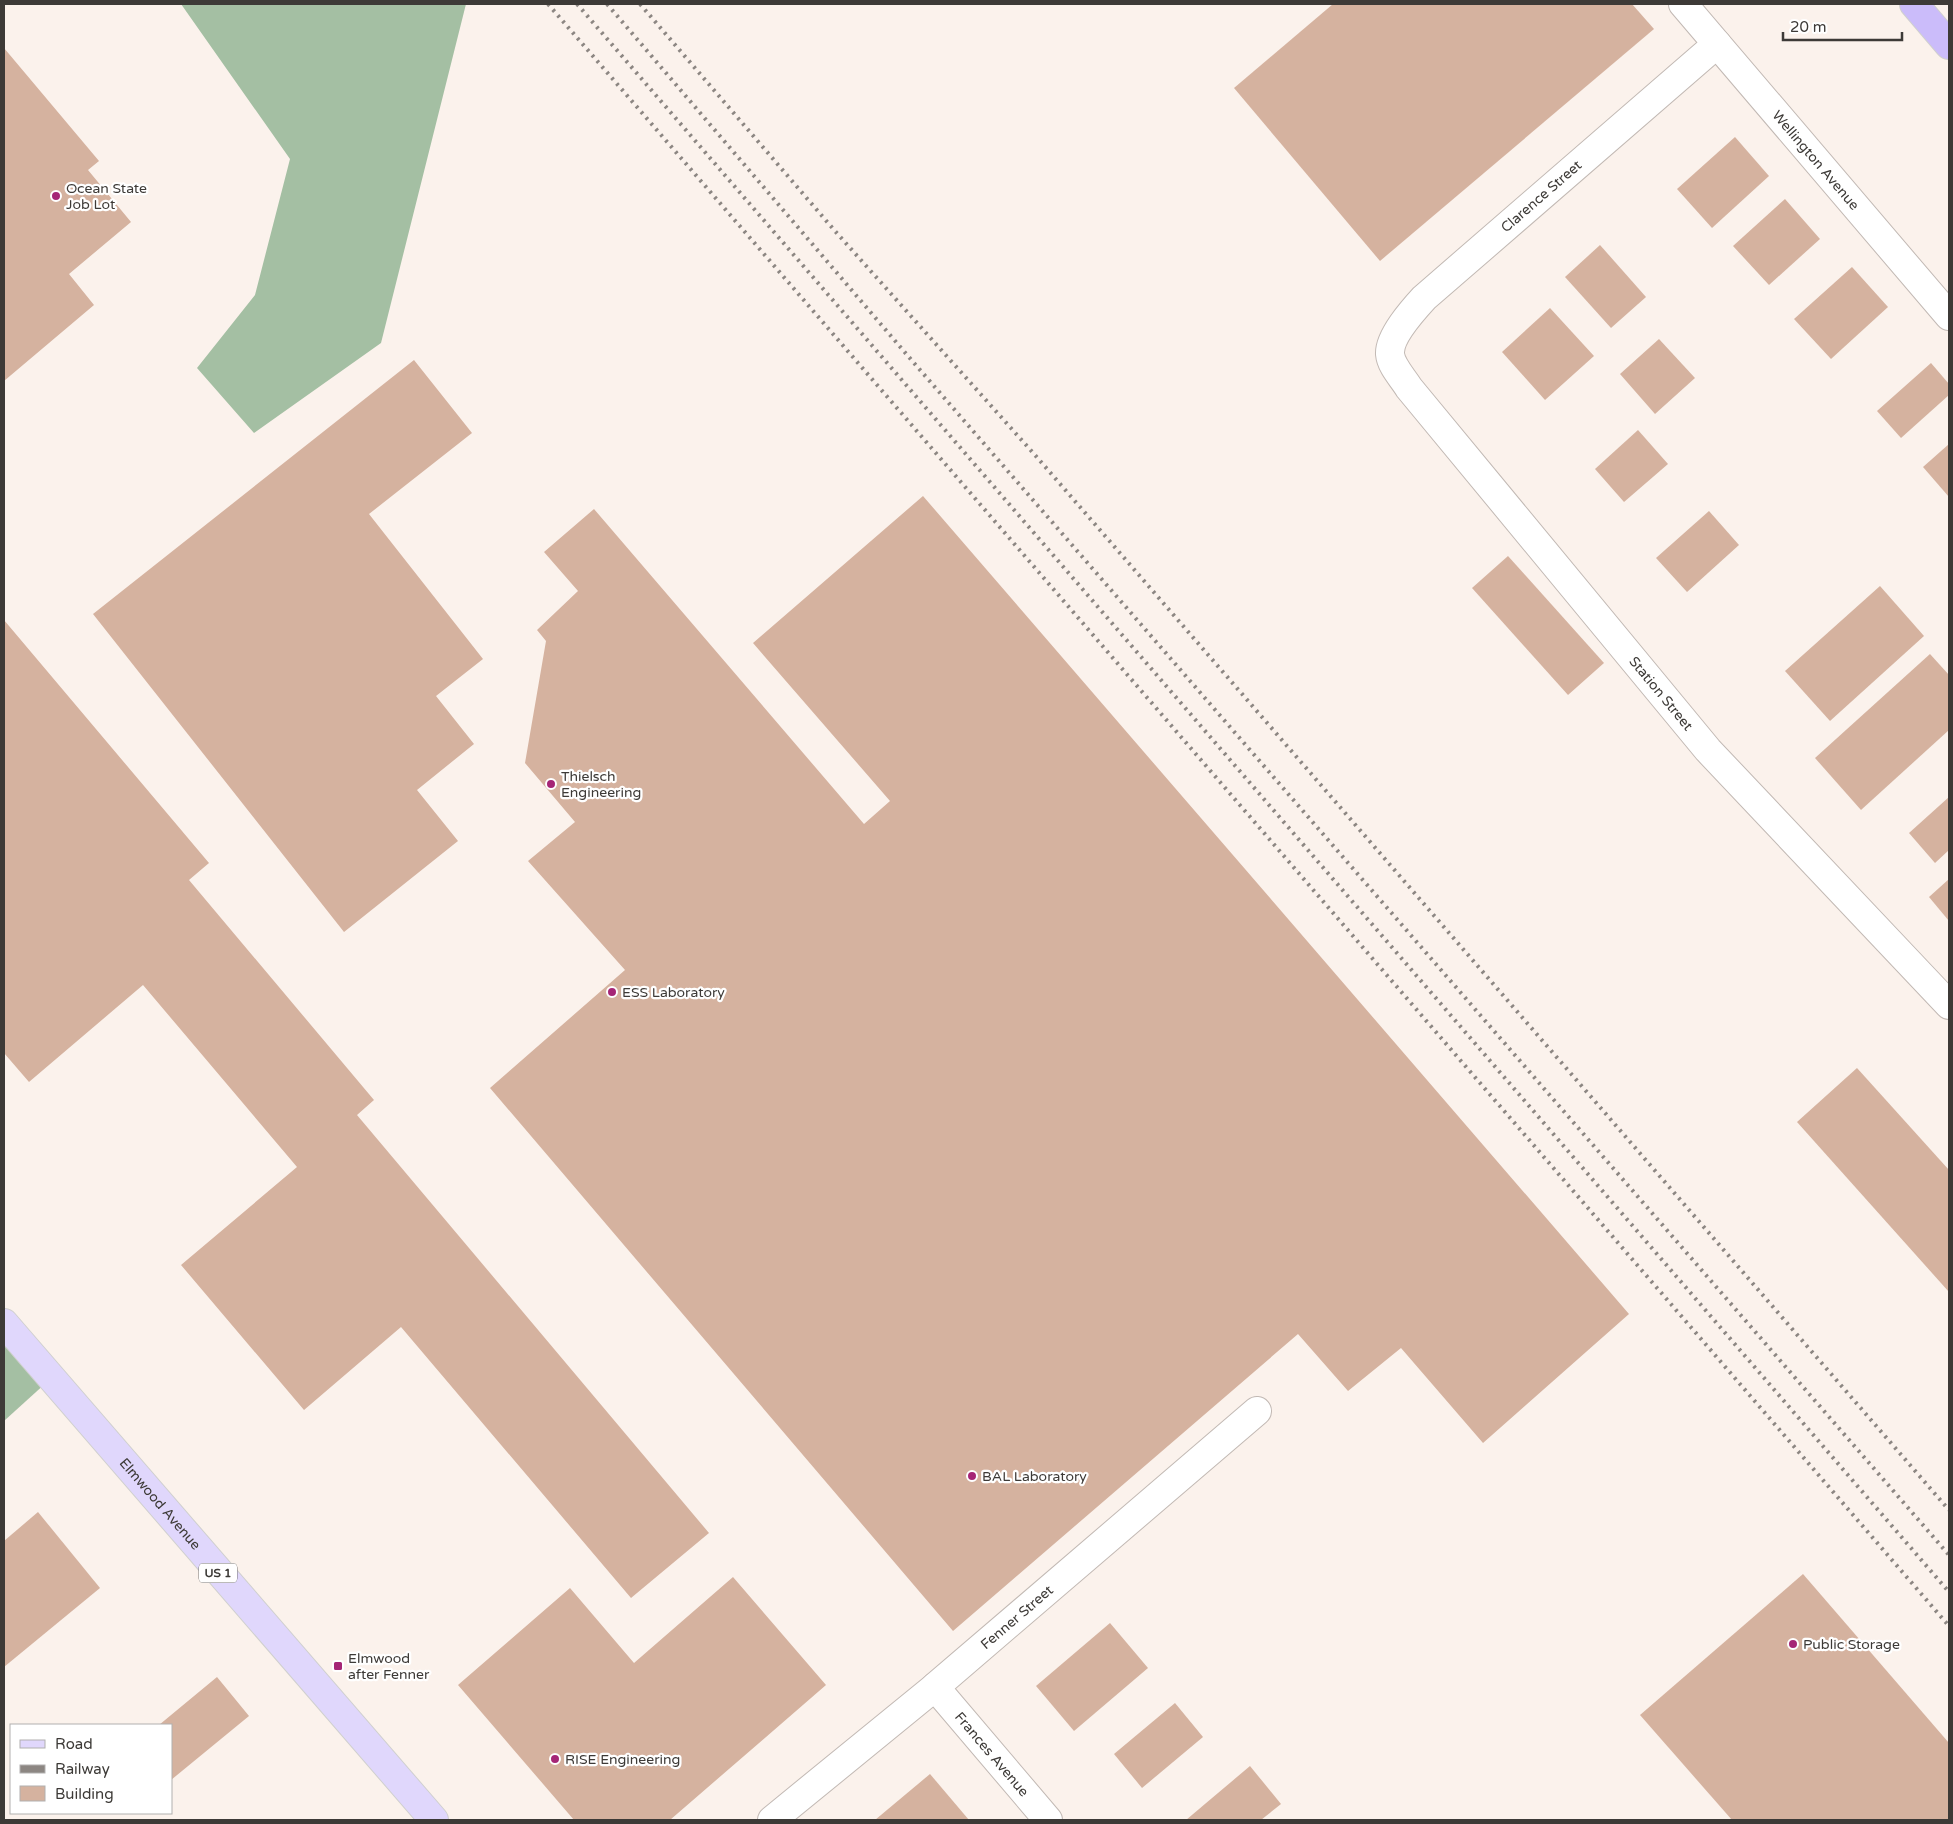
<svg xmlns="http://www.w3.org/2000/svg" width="1953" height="1824" font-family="'Varela Round',sans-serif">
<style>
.forest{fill:#a4bfa3}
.building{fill:#d5b29f}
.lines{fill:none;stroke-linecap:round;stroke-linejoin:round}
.minor-casing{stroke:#c2b9b4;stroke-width:30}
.primary-casing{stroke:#d0d0cf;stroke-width:30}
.motorway-casing{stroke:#d0d0cf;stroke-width:30}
.minor{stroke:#fff;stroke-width:28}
.primary{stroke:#e0d7fc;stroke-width:28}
.motorway{stroke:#cbbcfa;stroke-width:28}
.rail{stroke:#8c8682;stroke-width:4;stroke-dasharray:2.5 5;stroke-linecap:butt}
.poi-dot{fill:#a52576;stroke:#fff;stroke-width:2}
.labels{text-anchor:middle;stroke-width:4.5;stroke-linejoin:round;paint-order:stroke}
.shield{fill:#fff;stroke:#777573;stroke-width:1}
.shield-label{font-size:12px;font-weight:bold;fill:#3d3a37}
.street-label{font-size:14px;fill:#3d3a37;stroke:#fff}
.poi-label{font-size:14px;fill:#3d3a37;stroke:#fff;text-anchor:start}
</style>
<rect width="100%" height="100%" fill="#fbf2ec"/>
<g class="forest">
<path d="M181 4H466L381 343 254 433 197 368 255 295 290 159Z"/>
<path d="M4 1325 47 1382 4 1421Z"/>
</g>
<g class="building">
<path d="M1333 4H1632L1654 29 1380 261 1234 88Z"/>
<path d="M4 48 99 161 88 170 131 222 69 274 94 305 4 381Z"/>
<path d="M1735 137 1769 176 1712 228 1677 189Z"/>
<path d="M1785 199 1820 239 1769 285 1733 246Z"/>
<path d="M1600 245 1646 297 1611 328 1565 277Z"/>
<path d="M1852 267 1888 307 1831 359 1794 319Z"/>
<path d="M1550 308 1594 356 1545 400 1502 352Z"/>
<path d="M1659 339 1695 378 1655 414 1620 374Z"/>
<path d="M414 360 472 433 369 514 483 659 436 696 474 744 417 790 458 841 344 932 93 614Z"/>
<path d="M1931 363 1949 384V395L1901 438 1877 411Z"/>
<path d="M1638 430 1668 464 1624 502 1595 469Z"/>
<path d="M1949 444V497L1923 467Z"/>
<path d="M923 496 1629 1314 1483 1443 1401 1348 1348 1391 1298 1334 953 1631 490 1088 625 970 528 861 575 822 525 763 546 641 537 630 578 591 544 552 594 509 864 824 890 801 753 643Z"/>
<path d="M1709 511 1739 545 1687 592 1656 558Z"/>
<path d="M1508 556 1604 663 1568 695 1472 588Z"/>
<path d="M1880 586 1924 636 1830 721 1785 671Z"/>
<path d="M4 620 209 863 189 880 374 1100 357 1115 709 1533 631 1598 401 1327 304 1410 181 1265 297 1167 143 985 29 1082 4 1053Z"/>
<path d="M1930 654 1949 675V730L1861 810 1815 758Z"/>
<path d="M1949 797V850L1935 863 1909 833Z"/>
<path d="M1949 879V921L1929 897Z"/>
<path d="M1857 1068 1949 1170V1292L1797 1122Z"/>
<path d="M38 1512 100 1588 4 1667V1541Z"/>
<path d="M1803 1574 1949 1743V1820H1732L1640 1715Z"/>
<path d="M733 1577 826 1685 670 1820H574L458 1685 570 1588 634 1663Z"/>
<path d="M1110 1623 1148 1668 1074 1731 1036 1686Z"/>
<path d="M217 1677 249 1716 171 1780V1725H159Z"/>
<path d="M1175 1703 1203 1737 1142 1788 1114 1754Z"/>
<path d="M1250 1766 1281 1804 1261 1820H1186Z"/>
<path d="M930 1774 969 1820H875Z"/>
</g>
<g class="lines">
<g class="minor-casing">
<g id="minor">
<path id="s1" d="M1683 4 1949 316"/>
<path id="s2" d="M1717 44 1424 298C1413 310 1389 337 1390 354 1391 366 1403 378 1409 388L1708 750 1949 1005"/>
<path id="s3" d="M935 1687 1048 1820"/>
<path id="s4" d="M772 1820 935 1687 1257 1411"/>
</g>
</g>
<g class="primary-casing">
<g id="primary">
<path id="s5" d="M4 1323 434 1820"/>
</g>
</g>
<g class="motorway-casing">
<path id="motorway" d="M1914 4 1949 45"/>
</g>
<use href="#minor" class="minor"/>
<use href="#primary" class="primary"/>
<use href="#motorway" class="motorway"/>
<g class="rail">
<path d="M548 4 1949 1626"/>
<path d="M577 4 1949 1592"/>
<path d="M607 4 914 363 1949 1555"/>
<path d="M640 4 835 231 1035 455 1949 1510"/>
</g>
</g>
<g class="poi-dot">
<circle cx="56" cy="196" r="5"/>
<circle cx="551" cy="784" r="5"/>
<circle cx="612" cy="992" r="5"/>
<circle cx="972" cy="1476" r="5"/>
<circle cx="1793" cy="1644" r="5"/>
<rect x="333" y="1661" width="10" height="10" rx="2.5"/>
<circle cx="555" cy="1759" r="5"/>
</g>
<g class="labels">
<rect class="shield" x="199" y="1563.5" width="38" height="19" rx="4"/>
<g class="shield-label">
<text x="218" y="1577">US 1</text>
</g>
<g class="street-label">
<text dy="5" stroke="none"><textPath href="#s1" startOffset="205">Wellington Avenue</textPath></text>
<text transform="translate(1541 196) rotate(-41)" y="5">Clarence Street</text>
<text dy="5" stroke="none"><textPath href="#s2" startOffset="890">Station Street</textPath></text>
<text dy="5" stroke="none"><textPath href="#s5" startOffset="239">Elmwood Avenue</textPath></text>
<text dy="5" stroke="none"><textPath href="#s4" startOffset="318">Fenner Street</textPath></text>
<text dy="5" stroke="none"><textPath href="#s3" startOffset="88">Frances Avenue</textPath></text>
</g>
<g class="poi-label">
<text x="66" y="193">Ocean State<tspan x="66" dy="16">Job Lot</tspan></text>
<text x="561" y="781">Thielsch<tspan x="561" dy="16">Engineering</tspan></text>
<text x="622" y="997">ESS Laboratory</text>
<text x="982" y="1481">BAL Laboratory</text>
<text x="1803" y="1649">Public Storage</text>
<text x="348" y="1663">Elmwood<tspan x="348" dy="16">after Fenner</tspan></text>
<text x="565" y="1764">RISE Engineering</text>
</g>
</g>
<rect width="1953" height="1824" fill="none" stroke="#3d3a37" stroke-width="10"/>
<rect x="10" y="1724" width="162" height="90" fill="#ffffff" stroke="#b1b0af"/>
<rect x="20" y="1740" width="25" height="8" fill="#e0d7fc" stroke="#b1b0af"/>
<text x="55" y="1749" font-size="15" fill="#3d3a37">Road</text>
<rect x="20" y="1765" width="25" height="8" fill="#8c8682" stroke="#b1b0af"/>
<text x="55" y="1774" font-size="15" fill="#3d3a37">Railway</text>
<rect x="20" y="1786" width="25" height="15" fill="#d5b29f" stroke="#b1b0af"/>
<text x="55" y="1799" font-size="15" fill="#3d3a37">Building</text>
<path d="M1783 32v8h119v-8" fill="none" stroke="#3d3a37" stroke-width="2.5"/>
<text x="1790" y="32" font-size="15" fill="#3d3a37" stroke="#ffffff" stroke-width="4" paint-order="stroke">20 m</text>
</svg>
